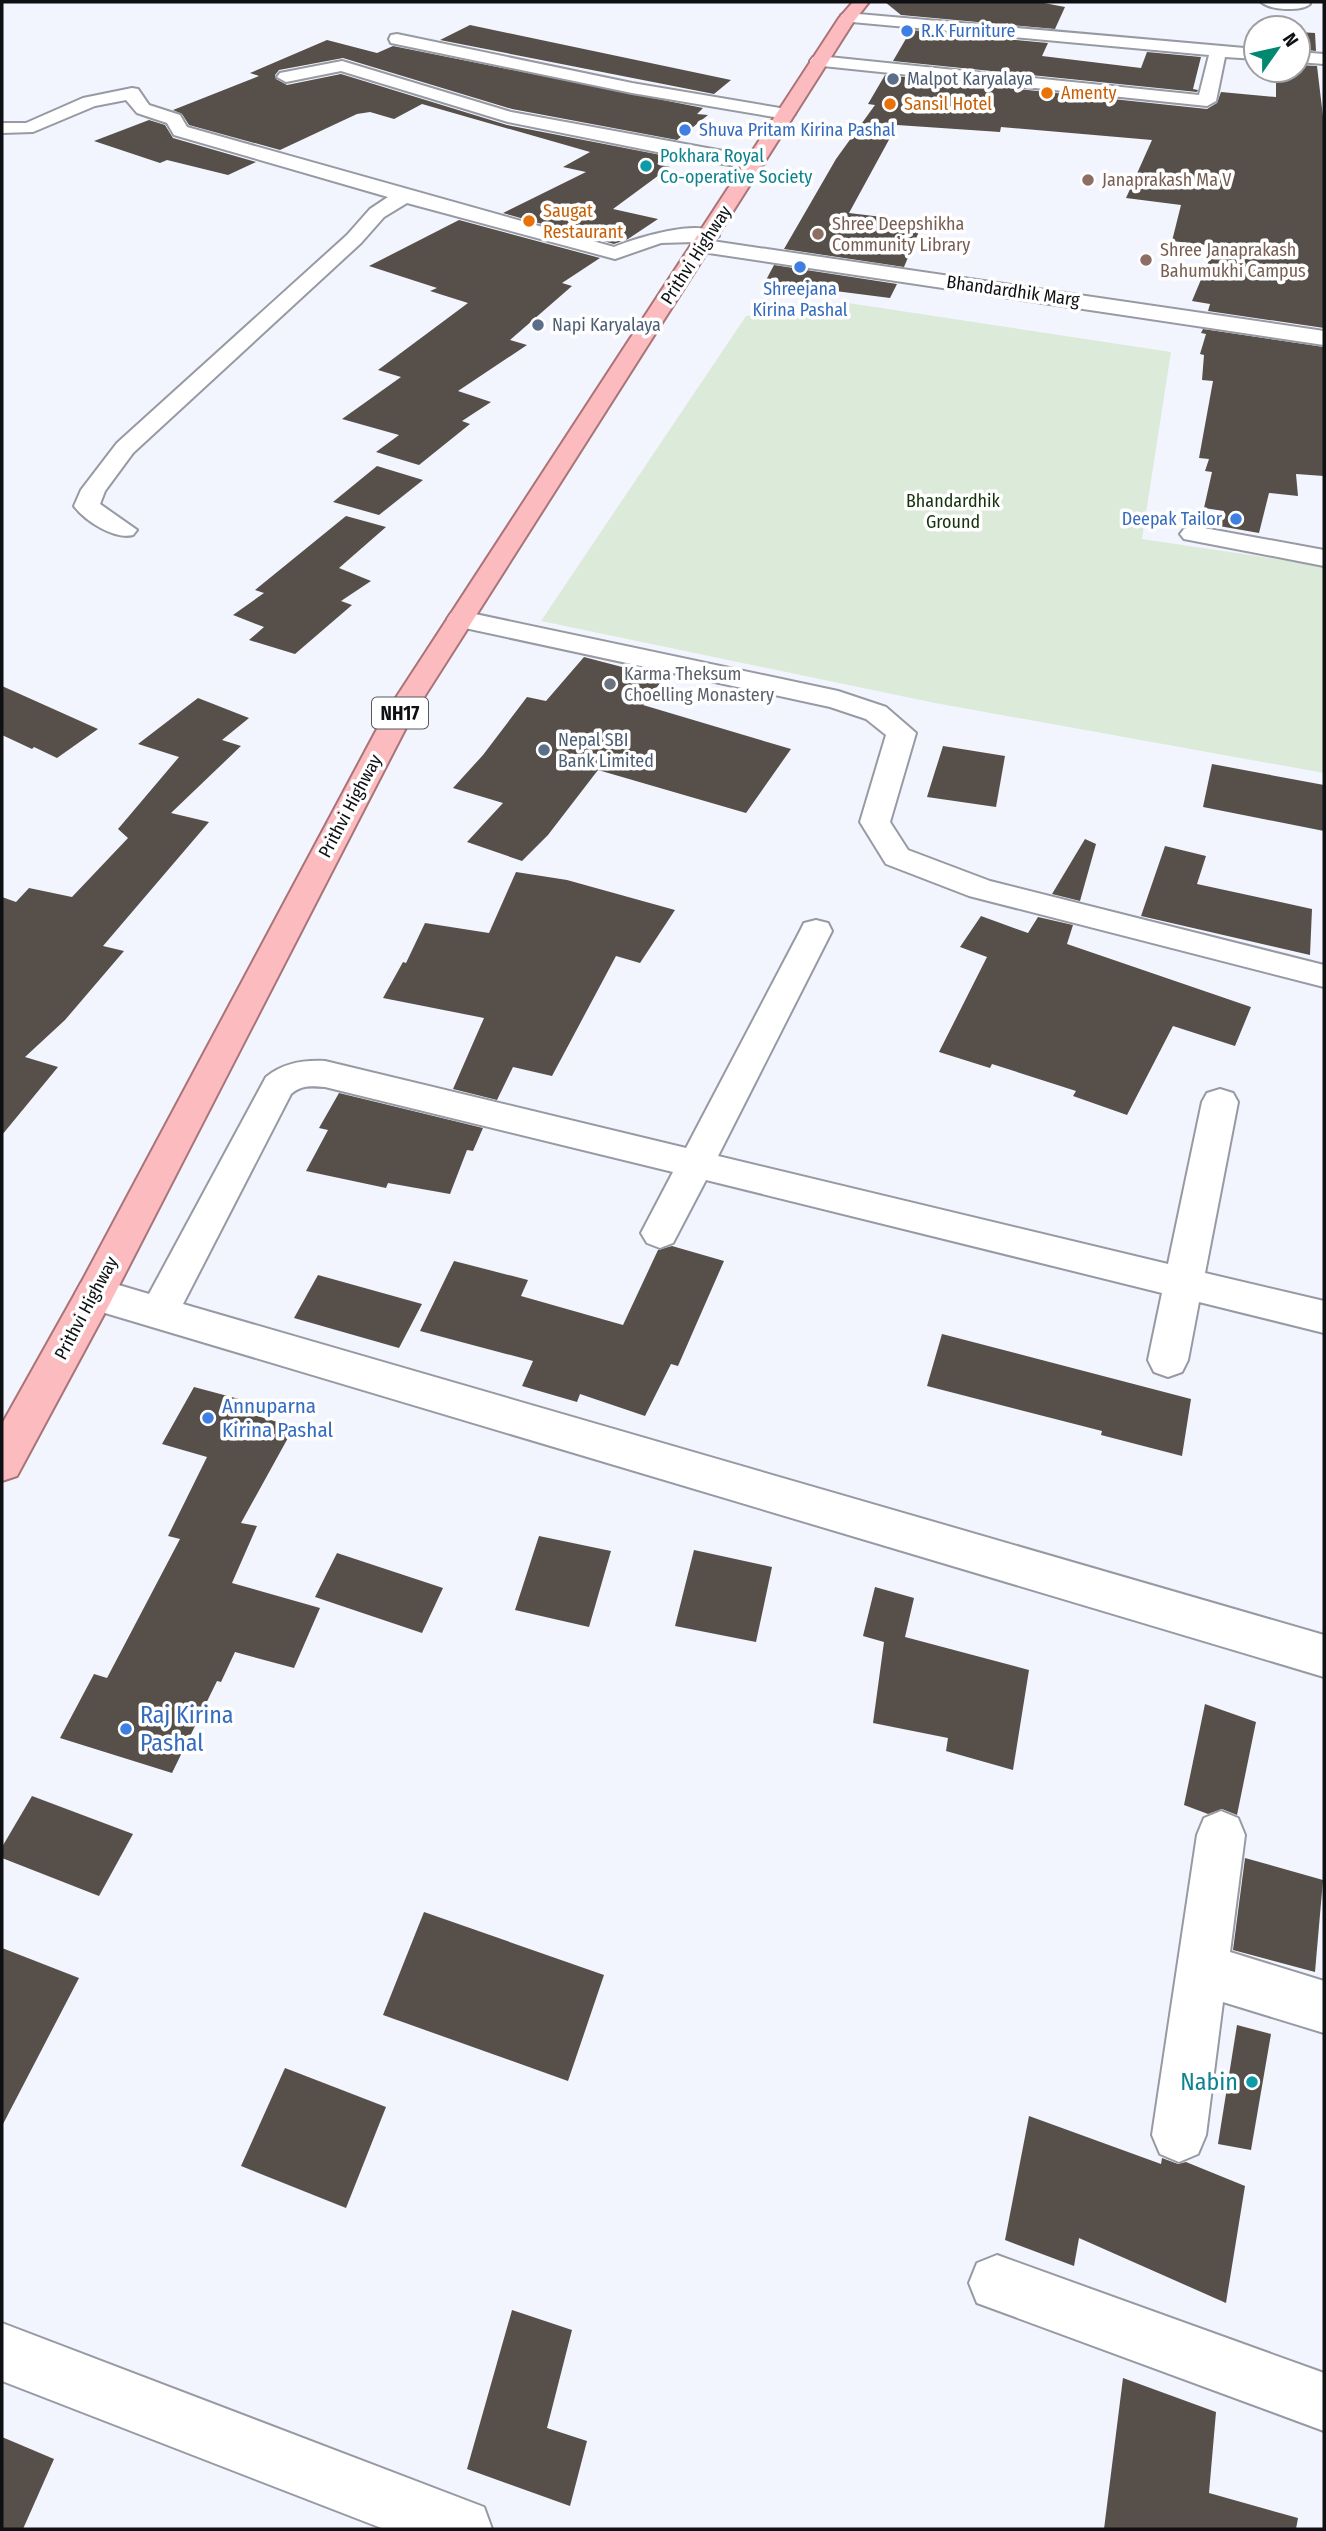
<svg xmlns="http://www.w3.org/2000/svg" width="1326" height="2531" font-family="'Fira Sans Condensed',sans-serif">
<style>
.green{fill:#dcebd9}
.building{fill:#57504a}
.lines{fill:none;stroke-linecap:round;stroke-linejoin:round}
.minor-casing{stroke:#979aa3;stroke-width:4}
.trunk-casing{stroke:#a97478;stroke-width:4}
.minor{fill:#fff;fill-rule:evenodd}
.trunk{fill:#fcbbbf;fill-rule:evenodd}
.shop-dot{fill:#3f7fe0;stroke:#fff;stroke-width:2.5}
.service-dot{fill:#5c6f8a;stroke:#fff;stroke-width:2.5}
.food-dot{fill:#e8710a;stroke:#fff;stroke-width:2.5}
.culture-dot{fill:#0f9aa8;stroke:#fff;stroke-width:2.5}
.education-dot{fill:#8d6e63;stroke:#fff;stroke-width:2.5}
.worship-dot{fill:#6b7280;stroke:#fff;stroke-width:2.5}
.labels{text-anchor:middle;stroke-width:7;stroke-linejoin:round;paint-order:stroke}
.far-shop-label{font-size:18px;fill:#366cbe;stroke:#fff;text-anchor:start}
.far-service-label{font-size:18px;fill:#4e5e75;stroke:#fff;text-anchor:start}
.far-food-label{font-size:18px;fill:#c56008;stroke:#fff;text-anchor:start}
.far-culture-label{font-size:18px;fill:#0d838f;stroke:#fff;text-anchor:start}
.far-education-label{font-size:18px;fill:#785e54;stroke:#fff;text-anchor:start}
.far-street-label{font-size:18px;fill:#0f1013;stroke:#fff}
.far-park-label{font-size:18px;fill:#15320c;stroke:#fff}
.far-worship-label{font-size:18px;fill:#5b616d;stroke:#fff;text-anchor:start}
.shield{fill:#fff;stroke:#57585a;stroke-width:2}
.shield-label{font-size:19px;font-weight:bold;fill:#0f1013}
.shop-label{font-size:21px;fill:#366cbe;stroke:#fff;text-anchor:start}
.near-shop-label{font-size:24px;fill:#366cbe;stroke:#fff;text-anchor:start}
.near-culture-label{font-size:24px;fill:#0d838f;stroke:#fff;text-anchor:end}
</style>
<rect width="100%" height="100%" fill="#f2f5fe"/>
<path class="green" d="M842 302 1171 352 1142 539 1324 566V773L935 703 541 621 746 316Z"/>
<g class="building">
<path d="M885 2H1039L1065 7 1055 29 901 15Z"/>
<path d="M470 25 731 80 714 94 440 40Z"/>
<path d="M911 30 1048 43 1042 56 1141 68 1147 52 1201 57 1193 89 1198 90 1197 92 893 61Z"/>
<path d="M1298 32 1315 33 1316 51 1298 49Z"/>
<path d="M327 40 377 53 393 46 703 108 697 114 708 115 677 140 512 109 343 58 279 70 275 75 276 79 287 85 341 74 507 125 666 156 657 164 670 167 613 209 658 219 628 239 614 244 503 213 586 172 563 167 590 152 422 104 394 119 370 112 357 114 280 150 189 125 182 114 173 110 259 76 250 73Z"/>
<path d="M1298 65 1317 66 1324 125V328L1208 311 1210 304 1192 301 1215 246 1172 241 1181 205 1126 198 1152 140 1001 127 1000 132 897 125 849 213 923 222 904 267 784 249 836 159 875 105 868 104 885 75 1207 109 1217 103 1221 92 1276 97V70H1298Z"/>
<path d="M149 120 165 125 173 138 256 162 228 175 167 160 160 163 94 141Z"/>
<path d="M459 220 600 258 562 283 572 286 510 340 527 345 458 391 491 402 462 421 470 424 419 465 376 452 399 435 342 419 401 377 378 370 468 303 430 291 437 288 369 266Z"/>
<path d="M774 265 897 284 890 298 765 282Z"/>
<path d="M1203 329 1324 347V476L1296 474 1298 496 1269 493 1259 533 1219 526 1224 511 1204 508 1212 472 1205 471 1209 459 1199 458 1213 381 1202 380 1204 355 1200 354 1206 334 1201 333Z"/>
<path d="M377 466 423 480 379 515 333 502Z"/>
<path d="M346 516 386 527 339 568 371 581 341 601 352 605 295 654 249 640 264 627 233 615 264 593 255 590Z"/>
<path d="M584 657 664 678 643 705 791 749 746 813 598 770 548 835 522 861 467 842 503 803 453 788 483 755 527 697 546 701Z"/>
<path d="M2 686 98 729 57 758 34 747 32 749 2 735Z"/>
<path d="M198 698 249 718 222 740 241 746 171 813 209 822 103 946 124 951 65 1020 25 1057 58 1067 2 1135V897L16 902 29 888 72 897 128 838 118 829 179 757 138 744Z"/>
<path d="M943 746 1005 756 996 807 927 797Z"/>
<path d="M1212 764 1324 785V831L1203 807Z"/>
<path d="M1085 839 1096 844 1080 901 1052 894Z"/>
<path d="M1165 846 1206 856 1197 884 1312 909 1310 955 1141 916Z"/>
<path d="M516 872 567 880 675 910 640 963 616 956 552 1076 513 1067 497 1100 453 1089 484 1018 383 998 403 962 406 963 425 923 489 933Z"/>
<path d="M981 916 1028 933 1038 917 1073 925 1067 944 1251 1007 1235 1046 1173 1026 1127 1115 1073 1096 1076 1091 992 1064 990 1068 939 1052 987 957 960 947Z"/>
<path d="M339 1093 483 1128 473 1151 467 1150 450 1194 388 1183 386 1188 306 1171 328 1130 319 1128Z"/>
<path d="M672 1246 724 1261 678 1366 671 1364 645 1416 580 1394 577 1402 522 1386 533 1361 420 1331 454 1261 528 1280 521 1296 623 1325 658 1250Z"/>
<path d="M318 1275 422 1304 399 1348 294 1318Z"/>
<path d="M942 1334 1191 1399 1182 1456 1101 1435 1102 1431 927 1386Z"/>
<path d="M194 1387 239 1399 234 1409 294 1427 241 1523 257 1526 232 1583 320 1608 294 1668 235 1652 221 1682 217 1681 172 1773 60 1738 94 1674 107 1678 180 1539 168 1536 207 1457 162 1444Z"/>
<path d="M539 1536 611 1551 589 1627 515 1610Z"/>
<path d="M694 1550 772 1567 756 1642 675 1626Z"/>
<path d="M337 1553 443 1588 422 1633 315 1597Z"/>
<path d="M875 1587 914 1598 905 1637 1029 1670 1013 1770 946 1751 948 1738 873 1723 884 1642 863 1636Z"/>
<path d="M1205 1704 1256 1722 1237 1815 1222 1809 1208 1814 1184 1805Z"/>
<path d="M32 1796 133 1834 99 1896 2 1858V1847Z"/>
<path d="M1245 1858 1323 1880 1315 1972 1233 1950Z"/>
<path d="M424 1912 604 1975 568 2081 383 2015Z"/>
<path d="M2 1948 79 1978 2 2126Z"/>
<path d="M1237 2025 1271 2034 1251 2150 1218 2144Z"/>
<path d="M285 2068 386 2107 346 2208 241 2166Z"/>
<path d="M1029 2116 1161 2164 1162 2158 1178 2164 1186 2162 1245 2186 1226 2303 1079 2238 1074 2266 1005 2240Z"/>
<path d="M512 2310 572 2330 547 2428 587 2441 570 2506 467 2469Z"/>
<path d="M1123 2378 1216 2412 1209 2493 1298 2518 1296 2529H1104Z"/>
<path d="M2 2437 54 2459 23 2529H2Z"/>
</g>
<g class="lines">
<g class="minor-casing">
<g id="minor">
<path d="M1261 2H1309L1310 4C1301 12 1270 10 1261 2Z"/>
<path d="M847 13 1256 49V59L1225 57 1216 101 1207 106 813 65 810 61 813 57 819 56 1199 95 1209 55 841 21V15Z"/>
<path d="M397 34 632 83 786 109 795 114 786 119 632 93 391 43 389 39 391 35Z"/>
<path d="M1298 52 1324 54V64L1298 62Z"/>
<path d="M342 61 511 112 756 157 765 163 756 169 697 160 508 122 341 71 286 82 277 77 280 73Z"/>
<path d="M132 88 138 89 149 105 180 115 187 127 614 247C634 239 704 216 719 236L712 241 1324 331V345L702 252 695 250 692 246 694 242 661 243 615 259 407 203 384 217 361 243 133 453 105 491 100 504 137 530 133 535C115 540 85 521 74 506L81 490 117 443 347 235 370 209 388 197 174 135 167 123 137 113 126 100 95 106 33 132 2 133V123H26L83 98Z"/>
<path d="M1193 526 1324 550V566L1184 539 1180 534 1184 529Z"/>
<path d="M461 611 838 691 886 707 916 733 890 822 908 850 990 881 1324 965V987L969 896 886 864 860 822 886 735 866 719 830 707 451 625 447 619 451 613Z"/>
<path d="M816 920 828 923 832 931 718 1156 1168 1264 1202 1102 1207 1093 1220 1089 1233 1093 1238 1102 1205 1273 1324 1301V1333L1199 1302 1188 1360 1182 1372 1168 1377 1154 1372 1148 1360 1162 1293 706 1180 673 1243 660 1248 647 1243 641 1233 673 1172 325 1087C311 1086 302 1085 291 1094L183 1304 1324 1635V1677L95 1310 81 1305 75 1294 81 1283 95 1278 149 1294 266 1077C283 1063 303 1060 325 1061L686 1148 800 931 804 923Z"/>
<path d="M1221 1811 1238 1818 1245 1835 1230 1952 1324 1981V2033L1223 2002 1206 2135 1198 2154 1179 2162 1160 2154 1152 2135 1197 1835 1204 1818Z"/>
<path d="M997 2255 1324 2373V2431L977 2303 969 2283 977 2263Z"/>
<path d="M2 2323 484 2507 492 2529H384L2 2381Z"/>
</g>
</g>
<g class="trunk-casing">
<path id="trunk" d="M853 2H869L854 21 412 716 109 1305 17 1476 2 1481V1424L81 1283 384 716 839 18Z"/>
</g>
<use href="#minor" class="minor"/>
<use href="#trunk" class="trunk"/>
</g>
<g class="shop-dot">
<circle cx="907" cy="31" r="7"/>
<circle cx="685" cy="130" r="7"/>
<circle cx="800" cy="267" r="7"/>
<circle cx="1236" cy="519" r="7"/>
<circle cx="208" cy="1418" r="7"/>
<circle cx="126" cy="1729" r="7"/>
</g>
<g class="service-dot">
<circle cx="893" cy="79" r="7"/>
<circle cx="538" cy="325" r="7"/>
<circle cx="544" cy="750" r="7"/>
</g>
<g class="food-dot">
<circle cx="1047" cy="93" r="7"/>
<circle cx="890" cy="104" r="7"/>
<circle cx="529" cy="221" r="7"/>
</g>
<g class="culture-dot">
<circle cx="646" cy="166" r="7"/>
<circle cx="1252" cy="2082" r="7"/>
</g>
<g class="education-dot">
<circle cx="1088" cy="180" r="7"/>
<circle cx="818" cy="234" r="7"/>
<circle cx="1146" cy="260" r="7"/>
</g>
<circle class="worship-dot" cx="610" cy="684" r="7"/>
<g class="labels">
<g class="far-shop-label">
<text x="921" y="37">R.K Furniture</text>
<text x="699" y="136">Shuva Pritam Kirina Pashal</text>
<text x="800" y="295" text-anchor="middle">Shreejana<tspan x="800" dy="21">Kirina Pashal</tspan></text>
<text x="1222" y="525" text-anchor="end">Deepak Tailor</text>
</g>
<g class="far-service-label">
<text x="907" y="85">Malpot Karyalaya</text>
<text x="552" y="331">Napi Karyalaya</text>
<text x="558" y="746">Nepal SBI<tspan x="558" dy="21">Bank Limited</tspan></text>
</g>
<g class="far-food-label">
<text x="1061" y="99">Amenty</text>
<text x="904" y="110">Sansil Hotel</text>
<text x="543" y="217">Saugat<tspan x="543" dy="21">Restaurant</tspan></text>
</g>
<g class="far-culture-label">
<text x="660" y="162">Pokhara Royal<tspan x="660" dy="21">Co-operative Society</tspan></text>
</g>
<g class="far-education-label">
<text x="1102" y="186">Janaprakash Ma V</text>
<text x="832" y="230">Shree Deepshikha<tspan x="832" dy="21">Community Library</tspan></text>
<text x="1160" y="256">Shree Janaprakash<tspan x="1160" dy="21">Bahumukhi Campus</tspan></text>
</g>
<g class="far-street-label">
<text transform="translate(696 255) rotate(-57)" y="6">Prithvi Highway</text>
<text transform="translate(1013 291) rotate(8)" y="6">Bhandardhik Marg</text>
<text transform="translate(350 806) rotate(-62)" y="6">Prithvi Highway</text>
<text transform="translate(86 1308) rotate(-62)" y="6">Prithvi Highway</text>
</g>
<g class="far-park-label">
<text x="953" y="507">Bhandardhik<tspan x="953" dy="21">Ground</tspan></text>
</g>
<g class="far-worship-label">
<text x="624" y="680">Karma Theksum<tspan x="624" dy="21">Choelling Monastery</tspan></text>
</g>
<rect class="shield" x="372" y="697.5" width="56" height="31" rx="5"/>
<g class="shield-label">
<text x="400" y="720">NH17</text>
</g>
<g class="shop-label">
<text x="222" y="1413">Annuparna<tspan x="222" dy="24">Kirina Pashal</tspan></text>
</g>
<g class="near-shop-label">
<text x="140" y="1723">Raj Kirina<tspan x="140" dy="28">Pashal</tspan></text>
</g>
<g class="near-culture-label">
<text x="1238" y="2090">Nabin</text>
</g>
</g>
<rect width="1326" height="2531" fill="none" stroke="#0f1013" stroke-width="7"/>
<g transform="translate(1277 49) rotate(56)"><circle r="33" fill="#ffffff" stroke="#9f9fa1" stroke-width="2"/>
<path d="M0-5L12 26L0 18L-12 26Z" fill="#00896f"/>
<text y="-10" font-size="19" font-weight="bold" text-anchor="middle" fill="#0f1013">N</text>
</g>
</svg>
